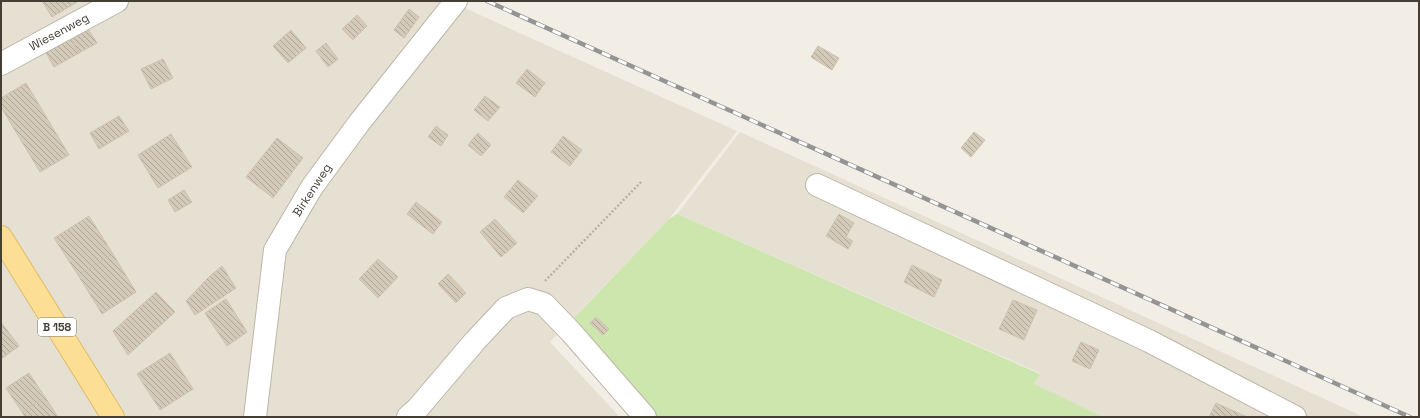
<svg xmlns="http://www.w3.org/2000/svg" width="1420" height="418" font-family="'Space Grotesk',sans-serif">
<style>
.residential{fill:#e6e0d3}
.grass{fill:#cce6ae}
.building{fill:url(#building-back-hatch);stroke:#cec2ae}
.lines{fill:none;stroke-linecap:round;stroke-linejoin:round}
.minor-casing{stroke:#bdb6a8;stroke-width:24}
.major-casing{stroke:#e0bc64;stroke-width:24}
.path{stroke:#beb199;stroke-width:2.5;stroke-dasharray:2 2;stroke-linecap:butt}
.minor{stroke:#fff;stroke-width:22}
.major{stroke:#fcdf94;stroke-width:22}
.rail-casing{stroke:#949494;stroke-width:4.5}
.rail{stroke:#fff;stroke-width:3;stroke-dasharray:9;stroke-linecap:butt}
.labels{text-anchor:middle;stroke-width:3;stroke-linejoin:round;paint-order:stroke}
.shield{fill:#fff;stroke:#7c7872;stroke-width:1}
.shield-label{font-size:11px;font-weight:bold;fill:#443e35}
.street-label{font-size:12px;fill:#443e35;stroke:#fff}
</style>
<defs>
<pattern id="building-back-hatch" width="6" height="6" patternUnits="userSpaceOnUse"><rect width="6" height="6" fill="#d3caba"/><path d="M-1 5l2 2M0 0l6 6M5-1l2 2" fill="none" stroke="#ada598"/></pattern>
</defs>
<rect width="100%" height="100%" fill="#f2eee5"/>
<g class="residential">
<path d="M1 1H449L737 131 669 219 550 342 620 417H1Z"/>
<path d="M740 132 1364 417H1104L1033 384 1040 373 677 214Z"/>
</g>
<path class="grass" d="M677 214 1040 374 1034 384 1104 417H654L570 322 669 219Z"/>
<g class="building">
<path d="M42 1H79L52 17Z"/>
<path d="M409 9 419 17 404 38 394 30Z"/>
<path d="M357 15 367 26 353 40 342 29Z"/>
<path d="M87 27 97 43 79 53 70 37Z"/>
<path d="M291 30 306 48 288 63 273 46Z"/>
<path d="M70 37 79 53 54 67 45 51Z"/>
<path d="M326 43 338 59 328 67 316 51Z"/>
<path d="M818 46 839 58 832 70 811 57Z"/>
<path d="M163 59 173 78 151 89 141 69Z"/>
<path d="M527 69 545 83 535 97 516 83Z"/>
<path d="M26 83 69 155 40 172 1 107V98Z"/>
<path d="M485 96 500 107 488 121 474 110Z"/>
<path d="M119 116 129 131 99 149 90 133Z"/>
<path d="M436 126 448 135 441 146 428 137Z"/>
<path d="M974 132 985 140 971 157 961 148Z"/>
<path d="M478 133 491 145 481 156 468 145Z"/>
<path d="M171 134 192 167 158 188 138 155Z"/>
<path d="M563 136 582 150 570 166 551 152Z"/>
<path d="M277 138 303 158 273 198 246 177Z"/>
<path d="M518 180 538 196 523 213 504 197Z"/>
<path d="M184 190 192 202 175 212 168 200Z"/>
<path d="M416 202 442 222 433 234 407 214Z"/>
<path d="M839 214 854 223 846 237 853 241 848 249 826 236Z"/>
<path d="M89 216 113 254 78 275 54 238Z"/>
<path d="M495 219 517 243 501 257 480 232Z"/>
<path d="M113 254 136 292 102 314 78 275Z"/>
<path d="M378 259 398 277 378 298 359 279Z"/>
<path d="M912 265 942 280 934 297 904 282Z"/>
<path d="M222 266 236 288 195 315 186 301 210 276Z"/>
<path d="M448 274 466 293 456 303 438 284Z"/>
<path d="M156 292 175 312 128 355 113 331Z"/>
<path d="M226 299 247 332 227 346 205 313Z"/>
<path d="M1013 300 1037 310 1024 340 999 329Z"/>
<path d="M596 317 609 329 603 335 590 323Z"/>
<path d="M1 322 19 346 1 359Z"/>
<path d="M1081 342 1099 350 1090 369 1072 361Z"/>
<path d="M170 353 193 389 160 410 137 374Z"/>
<path d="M29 373 45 397 22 412 6 388Z"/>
<path d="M45 397 58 417H25L22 412Z"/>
<path d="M1216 403 1247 417H1209Z"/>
</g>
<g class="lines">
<g class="minor-casing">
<g id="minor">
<path d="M1 64 117 1"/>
<path d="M817 185 1149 341 1295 417"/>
<path d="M255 417 275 250 312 187 359 123 456 1"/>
<path d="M408 417 418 408 475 341 506 308 528 299 544 304 571 332 645 417"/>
</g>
</g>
<g class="major-casing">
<path id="major" d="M1 237 113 417"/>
</g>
<path class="path" d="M545 281 642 181"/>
<use href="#minor" class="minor"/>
<use href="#major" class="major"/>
<g class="rail-casing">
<path id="rail" d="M487 1 1410 417"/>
</g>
<use href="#rail" class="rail"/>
</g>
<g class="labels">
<rect class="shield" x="38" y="318" width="38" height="18" rx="3"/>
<g class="shield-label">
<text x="57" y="331">B 158</text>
</g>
<g class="street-label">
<text transform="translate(59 32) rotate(-28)" y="4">Wiesenweg</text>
<text transform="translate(312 190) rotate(-57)" y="4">Birkenweg</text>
</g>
</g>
<rect width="1420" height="418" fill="none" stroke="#443e35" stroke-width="4"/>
</svg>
